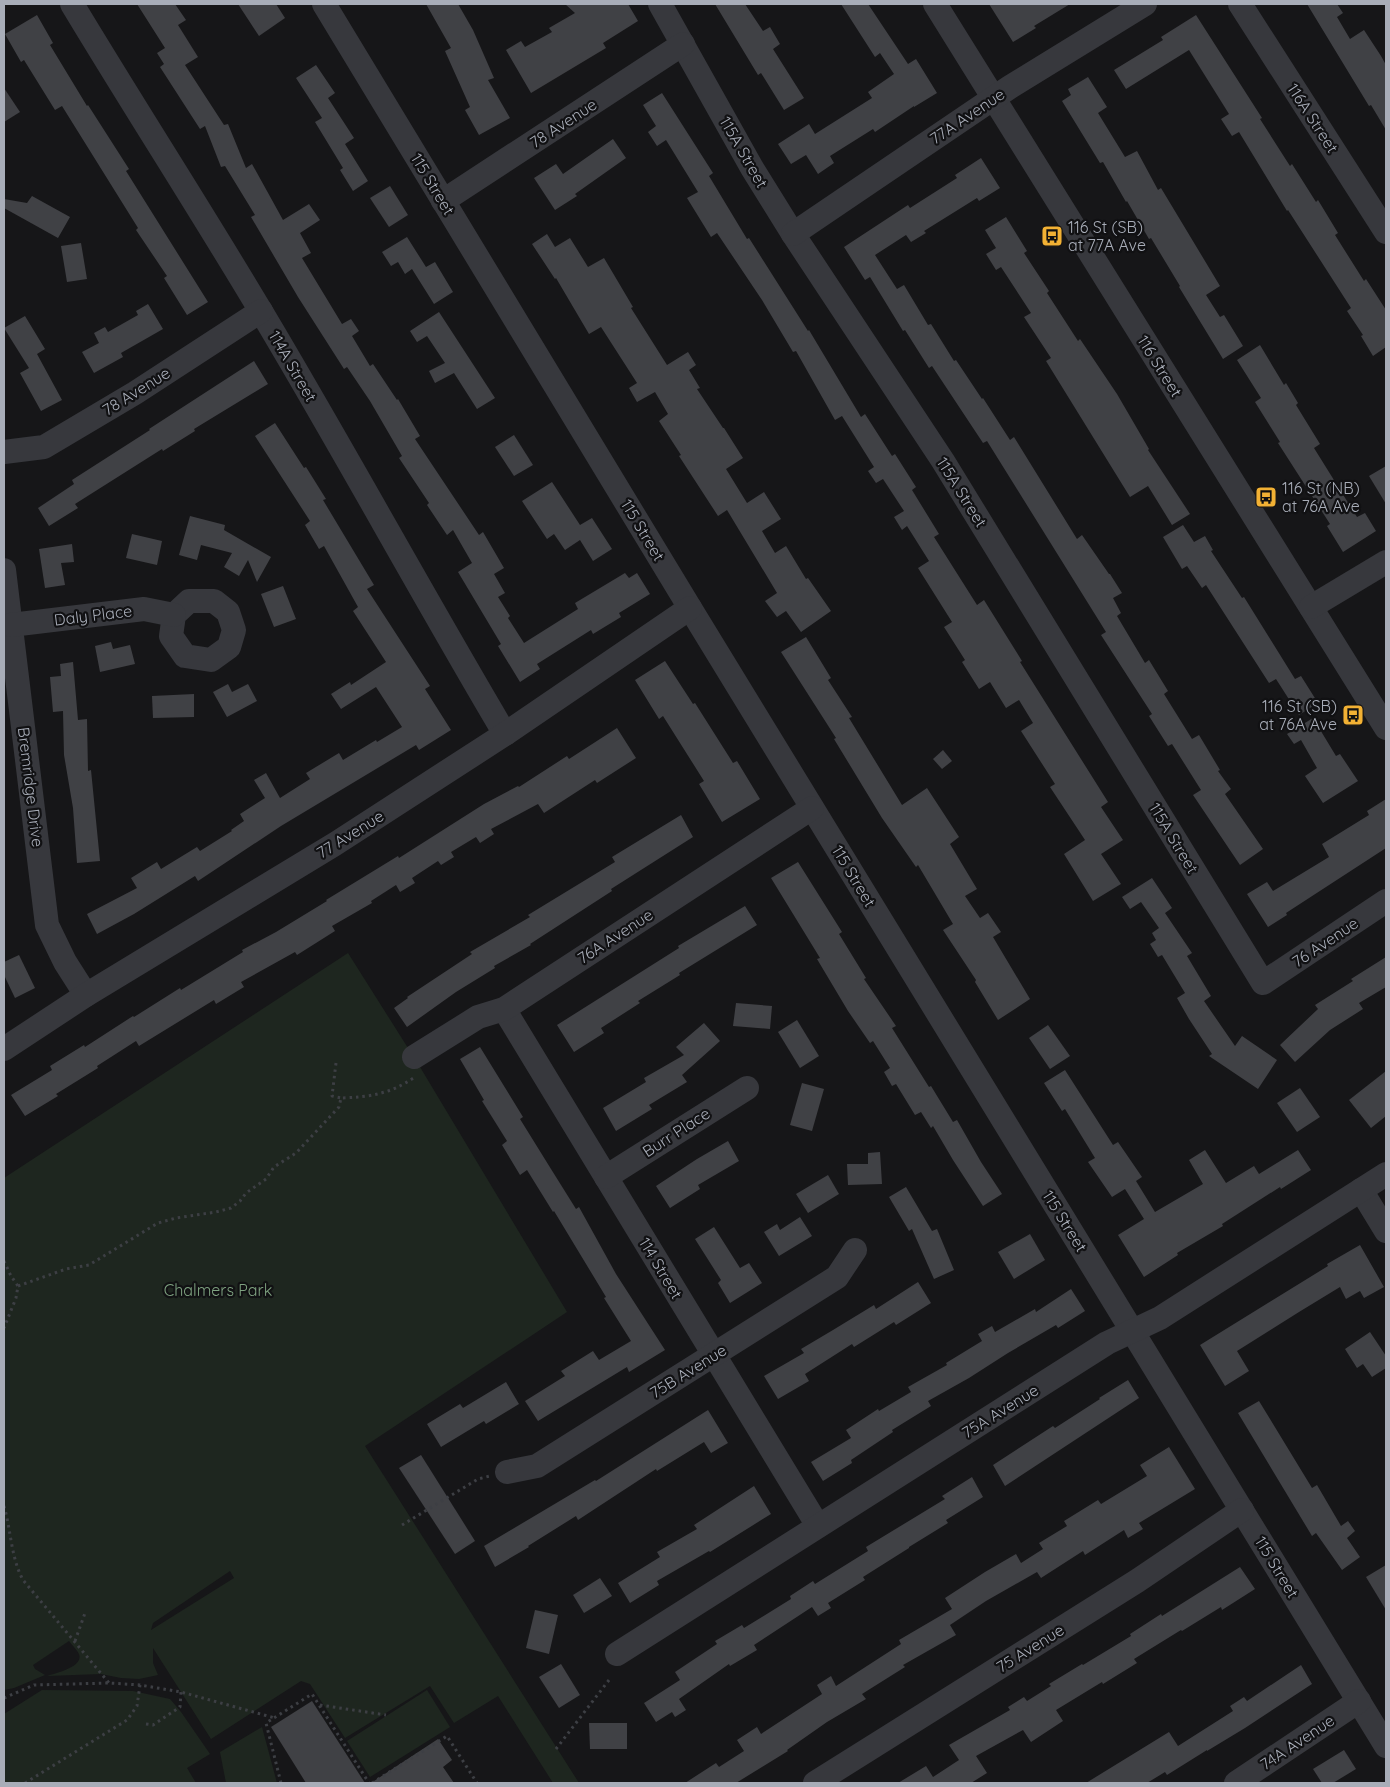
<svg xmlns="http://www.w3.org/2000/svg" width="1390" height="1787" font-family="Quicksand,sans-serif">
<style>
.green{fill:#1e261f;fill-rule:evenodd}
.building{fill:#404145}
.lines{fill:none;stroke-linecap:round;stroke-linejoin:round}
.path{stroke:#3d3f44;stroke-width:3;stroke-dasharray:2.5 4;stroke-linecap:butt}
.minor{stroke:#37383d;stroke-width:24}
.labels{text-anchor:middle;stroke-width:4.5;stroke-linejoin:round;paint-order:stroke}
.street-label{font-size:16px;fill:#a8adb8;stroke:#111113}
.poi-label{font-size:16px;fill:#a8adb8;stroke:#111113;text-anchor:start}
.park-label{font-size:16px;fill:#7fa381;stroke:#111113}
</style>
<rect width="100%" height="100%" fill="#161618"/>
<g class="green">
<path d="M348 953 420 1067 567 1312 365 1446 579 1783H553L498 1696 454 1723 430 1686 345 1738 310 1684 301 1681 211 1739 153 1648V1663L158 1675 139 1679 121 1678 101 1674 47 1676C56 1673 84 1667 79 1654 77 1650 72 1645 69 1641L33 1665 35 1669 45 1675 14 1688 4 1690V1178ZM230 1571 234 1578 151 1630 153 1623Z"/>
<path d="M42 1690 133 1691 170 1699 181 1712 210 1754 187 1768 196 1783H4V1714Z"/>
<path d="M427 1690 450 1727 370 1777 347 1741Z"/>
<path d="M262 1727 277 1783H226L220 1752Z"/>
</g>
<g class="building">
<path d="M137 4H175L186 20 178 25 198 57 185 65 224 125 228 124 246 168 252 164 283 220 309 204 320 220 300 233 311 253 302 258 342 324 351 319 359 331 352 336 370 366 373 364 397 400 398 399 420 436 415 439 479 535 483 532 504 568 494 574 505 593 498 597 510 616 508 618 524 643 578 609 575 603 625 573 629 578 637 573 650 594 619 613 621 617 593 634 591 630 537 664 540 669 520 682 498 646 501 644 458 572 472 563 453 530 447 535 427 505 429 503 399 458 402 456 370 401 347 367 344 369 298 297 251 217 255 215 225 166 221 167 205 126 200 129 160 67 164 64 157 53 165 48Z"/>
<path d="M238 4H276L285 18 259 36Z"/>
<path d="M426 4H458L473 30 494 78 488 80 510 118 479 135 465 110 470 107 445 51 451 48Z"/>
<path d="M565 4H628L638 21 603 43 606 48 531 93 506 50 521 41 525 47 552 32 549 28 575 13Z"/>
<path d="M715 4H745L763 31 770 27 780 44 773 49 804 98 784 110 761 73 758 75Z"/>
<path d="M841 4H868L908 64 916 59 937 93 914 107V106L875 132 873 129 830 156 834 163 818 174 806 155 791 164 778 144 809 124 815 134 872 98 868 92 894 74 880 53 875 57Z"/>
<path d="M989 4H1070L1034 26 1036 28 1013 42Z"/>
<path d="M1307 4H1337L1343 13 1337 17 1350 39 1364 30 1381 56 1386 65V130L1371 105 1369 106Z"/>
<path d="M37 15 53 43 50 45 87 106 88 105 129 169 126 171 208 302 187 315 164 278 167 276 136 230 138 228 62 106 55 110 24 60 21 62 5 34Z"/>
<path d="M1196 15 1262 118 1260 119 1290 166 1292 164 1316 202 1318 200 1338 233 1335 235 1364 281 1366 279 1386 310V347L1373 356 1361 336 1363 335 1347 311 1351 308 1288 210 1287 211 1239 132 1232 136 1221 119 1229 114 1189 50 1126 89 1114 70 1163 40 1161 37Z"/>
<path d="M316 65 335 93 328 98 354 138 345 144 368 181 353 191 340 170 343 168 315 122 322 118 296 78Z"/>
<path d="M1088 77 1107 107 1098 113 1125 157 1137 151 1158 190 1161 188 1220 286 1206 295 1220 317 1224 315 1243 346 1223 359 1179 287 1180 286 1151 238 1149 239 1127 201 1126 202 1103 162 1100 163 1062 101 1071 95 1068 89Z"/>
<path d="M4 88 20 112 4 122Z"/>
<path d="M662 93 713 173 709 176 747 239 749 238 808 331 809 330 861 417 865 414 892 456 895 454 916 487 912 490 939 534 934 537 977 605 984 600 1022 661 1020 662 1108 802 1101 807 1123 840 1101 854 1121 884 1093 901 1064 854 1085 840 1050 787 1055 784 1021 731 1033 723 1019 700 1006 708 990 682 979 689 962 662 965 660 944 627 952 622 918 568 929 561 907 526 902 530 894 517 904 511 883 479 876 483 868 471 874 467 842 416 835 420 796 351 793 352 762 300 717 233 711 237 687 198 698 192 666 140 657 146 648 132 656 126 643 105Z"/>
<path d="M613 139 626 158 575 194 577 196 555 210 534 178 556 164 563 174Z"/>
<path d="M981 158 1000 188 979 201 977 198 924 231 926 233 911 242 906 235 875 255 897 289 904 285 928 325 931 324 954 361 956 360 982 399 983 398 1010 440 1014 437 1077 539 1082 535 1109 574H1110L1122 593 1113 598 1121 613 1117 616 1145 663 1149 660 1168 691 1164 694 1192 739 1199 735 1220 770 1218 771 1231 789 1225 794 1263 849 1240 865 1193 795 1201 790 1172 744 1168 746 1149 716 1152 714 1101 635 1106 632 987 441 983 443 932 366 929 368 905 330 903 331 870 277 865 280 844 247 908 205 910 208 957 178 955 175Z"/>
<path d="M390 186 408 215 389 227 370 198Z"/>
<path d="M32 196 70 217 58 238 4 208V199L27 203Z"/>
<path d="M1006 217 1027 251 1024 253 1049 291 1047 293 1078 341 1080 339 1117 394 1149 449 1148 450 1190 514 1172 525 1148 486 1130 497 1046 361 1051 358 1024 317 1031 313 1001 267 996 270 986 254 996 248 985 230Z"/>
<path d="M547 234 555 247 570 238 588 267 604 258 633 307 631 308 667 365 688 352 696 365 689 370 700 388 697 389 723 428H724L743 458 726 469 747 503 764 492 781 519 762 531 775 553 786 546 806 579 808 578 831 611 801 632 786 611 777 617 765 601 777 593 727 510 718 516 679 456 681 455 659 421 668 414 655 392 637 402 629 388 637 383 601 327 589 334 556 278 555 279 532 244Z"/>
<path d="M407 237 426 267 435 262 453 292 434 304 412 269 405 274 398 262 391 266 382 252Z"/>
<path d="M81 243 87 279 67 282 61 246Z"/>
<path d="M148 304 163 329 121 353 123 357 94 373 82 352 99 343 94 333 105 327 108 332 138 315 136 311Z"/>
<path d="M439 312 495 398 477 409 454 373 435 383 429 371 445 363 427 336 417 342 410 331Z"/>
<path d="M25 316 45 349 37 354 62 400 41 411 20 373 29 368 4 328Z"/>
<path d="M1260 345 1284 385 1286 383 1298 403 1296 405 1320 444 1314 448 1357 517 1365 513 1376 531 1343 552 1327 526 1330 524 1278 443 1280 442 1255 402 1261 398 1237 360Z"/>
<path d="M254 361 268 384 194 429 195 431 163 451 162 449 75 504 78 508 49 526 38 508 74 484 72 480 150 430 149 429Z"/>
<path d="M275 423 304 468 306 467 326 499 323 500 374 585 367 589 430 686 425 689 451 730 419 750 416 745 281 826 198 881 195 876 134 914 97 934 87 914 137 888 131 878 157 862 161 869 197 847 200 851 232 831 231 830 244 821 240 814 265 798 254 780 266 773 280 798 310 779 306 773 339 753 343 760 376 740 377 742 402 727 376 687 341 709 331 694 350 682 351 685 386 662 353 611 358 607 324 546 319 549 305 525 310 521 255 436Z"/>
<path d="M514 435 533 465 514 476 495 447Z"/>
<path d="M1386 466V504L1369 476Z"/>
<path d="M552 482 580 525 592 518 612 549 593 561 580 540 565 550 554 534 547 539 522 501Z"/>
<path d="M190 516 225 525 224 530 271 557 257 582 248 560 239 576 224 567 232 553 201 545 197 560 179 555Z"/>
<path d="M1183 525 1194 542 1205 536 1213 550 1211 551 1242 598 1244 597 1295 679 1301 676 1318 703 1299 715 1276 679 1269 683 1206 585 1202 588 1187 566 1182 569 1163 537Z"/>
<path d="M132 534 162 541 157 565 126 558Z"/>
<path d="M72 544 74 562 61 563 65 585 45 588 39 549Z"/>
<path d="M283 586 296 619 274 627 261 594Z"/>
<path d="M806 637 831 678 828 680 852 717 849 718 902 805 927 788 959 837 950 844 977 889 965 896 980 918 988 913 1001 932 993 937 1030 999 998 1020 975 982 976 980 943 930 953 924 918 865 916 867 882 818 834 739 836 738 781 652Z"/>
<path d="M111 642 113 649 130 645 135 664 100 672 95 646Z"/>
<path d="M665 661 693 704 695 703 733 763 737 761 760 799 722 822 699 784 704 781 663 716 659 719 635 680Z"/>
<path d="M73 662 78 720 87 719 88 771 91 770 100 861 77 863 73 808 64 755 63 711 53 712 50 677 61 676 60 664Z"/>
<path d="M228 684 232 692 248 684 257 701 227 717 213 692Z"/>
<path d="M194 694V717L153 718 152 696Z"/>
<path d="M1313 718 1336 756 1340 754 1358 781 1323 803 1305 776 1317 768 1301 740 1294 744 1287 734Z"/>
<path d="M617 728 636 758 597 783 595 780 544 813 538 804 491 829 494 834 480 843 476 837 451 852 454 857 441 865 438 861 412 878 415 883 400 892 396 885 371 901 372 903 332 926 335 931 297 955 295 952 241 982 244 987 216 1004 214 1000 139 1046 136 1041 97 1066 98 1068 56 1094 58 1096 25 1116 11 1095 52 1070 50 1066 84 1045 85 1047 133 1016 134 1017 180 988 181 990 243 952 242 950 276 932 327 901 326 900 398 856 399 858 484 804 518 786 519 787 567 756 569 759Z"/>
<path d="M943 750 952 761 942 769 933 759Z"/>
<path d="M1386 799V848L1286 913 1287 915 1268 927 1247 894 1267 882 1273 891 1329 857 1322 844 1369 815 1367 811Z"/>
<path d="M681 815 693 837 611 889 612 891 530 944 531 945 494 966 495 968 456 992 407 1027 394 1008 408 998 407 997 472 954 470 952 530 917 528 915 615 862 612 857Z"/>
<path d="M798 862 842 932 839 934 866 978 864 979 896 1026 892 1028 929 1087 931 1086 953 1122 957 1120 981 1162 1002 1194 983 1206 953 1160 933 1126 931 1128 921 1112 915 1115 896 1084 892 1086 884 1072 890 1068 873 1041 870 1043 848 1011 817 959 820 958 771 878Z"/>
<path d="M1152 878 1172 908 1165 913 1192 953 1187 956 1211 996 1204 1001 1235 1046 1242 1036 1277 1060 1258 1089 1209 1056 1212 1054 1189 1019 1177 998 1185 993 1162 955 1158 957 1150 944 1156 940 1152 933 1159 928 1141 902 1130 909 1122 897Z"/>
<path d="M745 906 757 925 679 973 680 975 638 1001 640 1003 601 1028 604 1033 574 1052 557 1025 679 948 678 946Z"/>
<path d="M19 955 35 988 15 998 4 975V962Z"/>
<path d="M1386 957V987L1359 1003 1363 1009 1330 1030 1295 1062 1280 1045 1318 1009 1315 1005 1353 981 1351 979Z"/>
<path d="M736 1003 772 1006 770 1029 733 1026Z"/>
<path d="M797 1020 819 1056 800 1068 778 1032Z"/>
<path d="M704 1023 720 1041 682 1075 687 1082 649 1105 652 1109 616 1131 603 1108 646 1082 644 1078 684 1055 676 1047Z"/>
<path d="M1048 1025 1070 1056 1050 1069 1029 1038Z"/>
<path d="M480 1047 523 1117 520 1119 551 1169 576 1209 579 1207 616 1274 665 1350 629 1372 627 1367 538 1421 525 1401 565 1376 561 1371 593 1351 599 1360 631 1341 604 1298 606 1297 554 1211 553 1212 527 1170 520 1175 502 1145 507 1141 482 1101 484 1100 460 1059Z"/>
<path d="M1065 1070 1113 1145 1118 1142 1142 1177 1136 1181 1155 1212 1203 1184 1189 1160 1205 1150 1226 1183 1254 1166 1259 1174 1298 1150 1311 1170 1281 1189 1280 1187 1222 1224 1223 1226 1177 1253 1178 1255 1144 1277 1118 1235 1144 1219 1125 1189 1112 1197 1088 1162 1095 1158 1065 1109 1062 1111 1044 1083Z"/>
<path d="M1386 1071V1116L1371 1128 1349 1100Z"/>
<path d="M802 1083 824 1089 812 1131 790 1125Z"/>
<path d="M1300 1088 1320 1117 1297 1132 1277 1103Z"/>
<path d="M728 1141 739 1161 698 1185 700 1189 670 1208 656 1186 697 1159Z"/>
<path d="M880 1152 882 1184 848 1185 847 1164H868V1153Z"/>
<path d="M828 1175 839 1194 808 1213 796 1194Z"/>
<path d="M906 1187 932 1231 937 1229 954 1270 934 1279 912 1229 909 1231 889 1197Z"/>
<path d="M800 1217 812 1236 779 1256 764 1232 777 1224 780 1230Z"/>
<path d="M714 1227 740 1268 749 1263 762 1283 730 1303 718 1283 721 1280 695 1239Z"/>
<path d="M1030 1234 1045 1260 1014 1279 998 1252Z"/>
<path d="M1360 1245 1384 1287 1364 1298 1360 1291 1346 1299 1340 1287 1299 1312 1237 1351 1249 1371 1225 1386 1200 1345 1328 1266 1327 1264Z"/>
<path d="M918 1282 931 1303 896 1325 894 1322 854 1347 852 1344 805 1374 809 1381 778 1399 764 1376 804 1353 801 1349 833 1330 874 1305 876 1309Z"/>
<path d="M1071 1289 1085 1311 1058 1328 1056 1325 1008 1353 969 1378 928 1401 931 1406 892 1430 893 1432 851 1460 852 1463 823 1481 811 1462 851 1438 846 1430 878 1409 879 1411 911 1392 908 1387 947 1365 946 1363 982 1341 978 1334 992 1326 995 1332 1035 1309 1036 1312Z"/>
<path d="M1370 1332 1386 1356V1368L1372 1377 1363 1364 1357 1368 1345 1349Z"/>
<path d="M1128 1380 1139 1398 1005 1486 993 1465 1053 1426 1055 1428 1100 1399 1099 1398Z"/>
<path d="M506 1382 519 1404 486 1424 484 1421 441 1447 427 1424 460 1404 463 1408Z"/>
<path d="M1259 1401 1312 1488 1317 1485 1341 1526 1348 1521 1355 1531 1347 1538 1360 1557 1342 1570 1316 1533 1312 1536 1238 1413Z"/>
<path d="M708 1410 728 1443 711 1453 704 1442 657 1471 656 1469 578 1520 576 1516 528 1546 529 1547 495 1567 484 1546 595 1480 596 1481Z"/>
<path d="M1169 1447 1195 1489 1139 1523 1143 1529 1128 1538 1124 1530 1085 1555 1083 1551 1041 1578 1037 1572 986 1601 950 1625 956 1635 903 1665 905 1667 862 1694 866 1699 827 1722 787 1750 788 1751 736 1783H685L716 1763 719 1767 744 1751 737 1740 757 1727 761 1734 822 1694 817 1685 831 1676 836 1686 901 1644 899 1640 952 1609 945 1598 985 1572 1016 1554 1021 1563 1043 1549 1039 1543 1067 1526 1064 1521 1098 1500 1101 1504 1147 1476 1140 1465Z"/>
<path d="M421 1455 475 1541 455 1554 399 1468Z"/>
<path d="M972 1477 983 1497 946 1520 948 1523 909 1547V1548L863 1577 865 1580 828 1603 831 1608 818 1616 812 1607 754 1645 757 1650 730 1666 729 1664 679 1699 686 1710 675 1717 672 1712 656 1722 644 1703 680 1680 675 1672 717 1644 715 1641 742 1625 744 1628 791 1599 790 1596 813 1581 815 1584 868 1551 866 1547 945 1499 942 1496Z"/>
<path d="M754 1486 771 1514 710 1552 709 1551 657 1581 659 1585 630 1603 618 1583 660 1557 657 1552 697 1529 694 1525Z"/>
<path d="M1386 1565V1610L1366 1577Z"/>
<path d="M1240 1567 1255 1589 1222 1610 1221 1607 1182 1631 1181 1630 1134 1659 1137 1663 1103 1684 1102 1682 1056 1710 1063 1721 1031 1742 1023 1730 976 1756 987 1773 971 1783H898L926 1766 933 1777 959 1760 949 1745 1010 1710 1008 1707 1024 1697 1027 1701 1051 1686 1049 1684 1082 1664 1083 1665 1131 1636 1130 1634 1161 1614 1162 1616Z"/>
<path d="M600 1578 612 1596 584 1613 573 1595Z"/>
<path d="M535 1610 558 1615 549 1654 526 1648Z"/>
<path d="M561 1664 580 1695 559 1708 539 1677Z"/>
<path d="M1301 1665 1312 1684 1245 1728 1207 1751V1750L1167 1775 1165 1772 1147 1783H1086L1169 1732 1178 1746 1233 1711 1230 1706 1244 1697 1247 1701Z"/>
<path d="M312 1701 365 1783H306L271 1727Z"/>
<path d="M589 1723H627V1749H590Z"/>
<path d="M438 1739 452 1760 443 1767 454 1783H371Z"/>
<path d="M1344 1750 1356 1769 1333 1783H1322L1313 1769Z"/>
</g>
<g class="lines">
<g class="path">
<path d="M336 1063 332 1096 341 1098"/>
<path d="M4 1261 11 1276 18 1286 16 1298 4 1328"/>
<path d="M18 1286 66 1269 89 1265 158 1223 176 1218 216 1212 231 1208 240 1201 246 1193 266 1179 274 1167 296 1153 339 1107 341 1098C370 1097 390 1094 415 1077"/>
<path d="M4 1506C11 1530 11 1558 23 1580L109 1683"/>
<path d="M402 1525 478 1479 490 1476"/>
<path d="M75 1641 85 1613"/>
<path d="M4 1698 34 1685 109 1683 140 1685 181 1692 275 1718"/>
<path d="M320 1705 386 1715"/>
<path d="M146 1724 153 1725 180 1707 181 1692"/>
<path d="M556 1749 609 1680"/>
<path d="M25 1783 127 1720 137 1706 140 1685"/>
<path d="M281 1783 266 1723 312 1694 369 1783"/>
<path d="M372 1783 447 1736 477 1783"/>
</g>
<g class="minor">
<path d="M72 4C134 107 200 209 262 313 345 452 422 594 505 734"/>
<path d="M324 4 690 608 1386 1746"/>
<path d="M660 4 752 168 793 234 943 461 1263 983 1386 901"/>
<path d="M935 4 1386 728"/>
<path d="M1240 4 1386 232"/>
<path d="M443 201 683 44"/>
<path d="M793 234 1010 87 1145 4"/>
<path d="M4 452 44 447 135 393 261 311"/>
<path d="M4 570 47 925 65 962 86 995"/>
<path d="M189 601H214L228 612 234 630 229 647 211 660 185 656 171 636 174 615Z"/>
<path d="M1311 607 1386 562"/>
<path d="M11 625 144 609 174 615"/>
<path d="M504 1009 818 1526"/>
<path d="M4 1049 86 995 335 844 505 734 690 608"/>
<path d="M414 1057 478 1017 504 1009 812 808"/>
<path d="M606 1177 747 1088"/>
<path d="M1361 1190 1386 1231"/>
<path d="M507 1472 537 1466 837 1277 855 1250"/>
<path d="M617 1654 1107 1343 1160 1318 1386 1174"/>
<path d="M815 1783 1137 1581 1242 1510"/>
<path d="M1236 1783 1359 1701"/>
</g>
</g>
<defs>
<g id="bus-square" transform="scale(1.125)"><rect x="-9" y="-9" width="18" height="18" rx="4" fill="#f2b134" stroke="#111113"/><path d="M-5-6H5V4H4V6H2V4H-2V6H-4V4H-5ZM-3.5-4V0h7V-4ZM-3.5 1.2v1.5H-2V1.2ZM2 1.2v1.5H3.5V1.2Z" fill="#111"/></g>
</defs>
<g fill-rule="evenodd">
<use href="#bus-square" x="1052" y="236"/>
<use href="#bus-square" x="1266" y="497"/>
<use href="#bus-square" x="1353" y="715"/>
</g>
<g class="labels">
<g class="street-label">
<text transform="translate(967 116) rotate(-34)" y="6">77A Avenue</text>
<text transform="translate(1313 118) rotate(57)" y="6">116A Street</text>
<text transform="translate(563 123) rotate(-33)" y="6">78 Avenue</text>
<text transform="translate(744 152) rotate(60)" y="6">115A Street</text>
<text transform="translate(433 184) rotate(59)" y="6">115 Street</text>
<text transform="translate(293 366) rotate(60)" y="6">114A Street</text>
<text transform="translate(1160 366) rotate(58)" y="6">116 Street</text>
<text transform="translate(136 391) rotate(-32)" y="6">78 Avenue</text>
<text transform="translate(962 492) rotate(58)" y="6">115A Street</text>
<text transform="translate(643 530) rotate(59)" y="6">115 Street</text>
<text transform="translate(93 615) rotate(-7)" y="6">Daly Place</text>
<text transform="translate(31 787) rotate(83)" y="6">Bremridge Drive</text>
<text transform="translate(350 834) rotate(-32)" y="6">77 Avenue</text>
<text transform="translate(1174 838) rotate(59)" y="6">115A Street</text>
<text transform="translate(854 876) rotate(59)" y="6">115 Street</text>
<text transform="translate(615 936) rotate(-33)" y="6">76A Avenue</text>
<text transform="translate(1325 942) rotate(-34)" y="6">76 Avenue</text>
<text transform="translate(676 1132) rotate(-33)" y="6">Burr Place</text>
<text transform="translate(1065 1221) rotate(58)" y="6">115 Street</text>
<text transform="translate(661 1268) rotate(59)" y="6">114 Street</text>
<text transform="translate(688 1371) rotate(-32)" y="6">75B Avenue</text>
<text transform="translate(1000 1411) rotate(-32)" y="6">75A Avenue</text>
<text transform="translate(1277 1567) rotate(59)" y="6">115 Street</text>
<text transform="translate(1030 1648) rotate(-32)" y="6">75 Avenue</text>
<text transform="translate(1297 1742) rotate(-34)" y="6">74A Avenue</text>
</g>
<g class="poi-label">
<text x="1068" y="233">116 St (SB)<tspan x="1068" dy="18">at 77A Ave</tspan></text>
<text x="1282" y="494">116 St (NB)<tspan x="1282" dy="18">at 76A Ave</tspan></text>
<text x="1337" y="712" text-anchor="end">116 St (SB)<tspan x="1337" dy="18">at 76A Ave</tspan></text>
</g>
<g class="park-label">
<text x="218" y="1296">Chalmers Park</text>
</g>
</g>
<rect width="1390" height="1787" fill="none" stroke="#a8adb8" stroke-width="10"/>
</svg>
